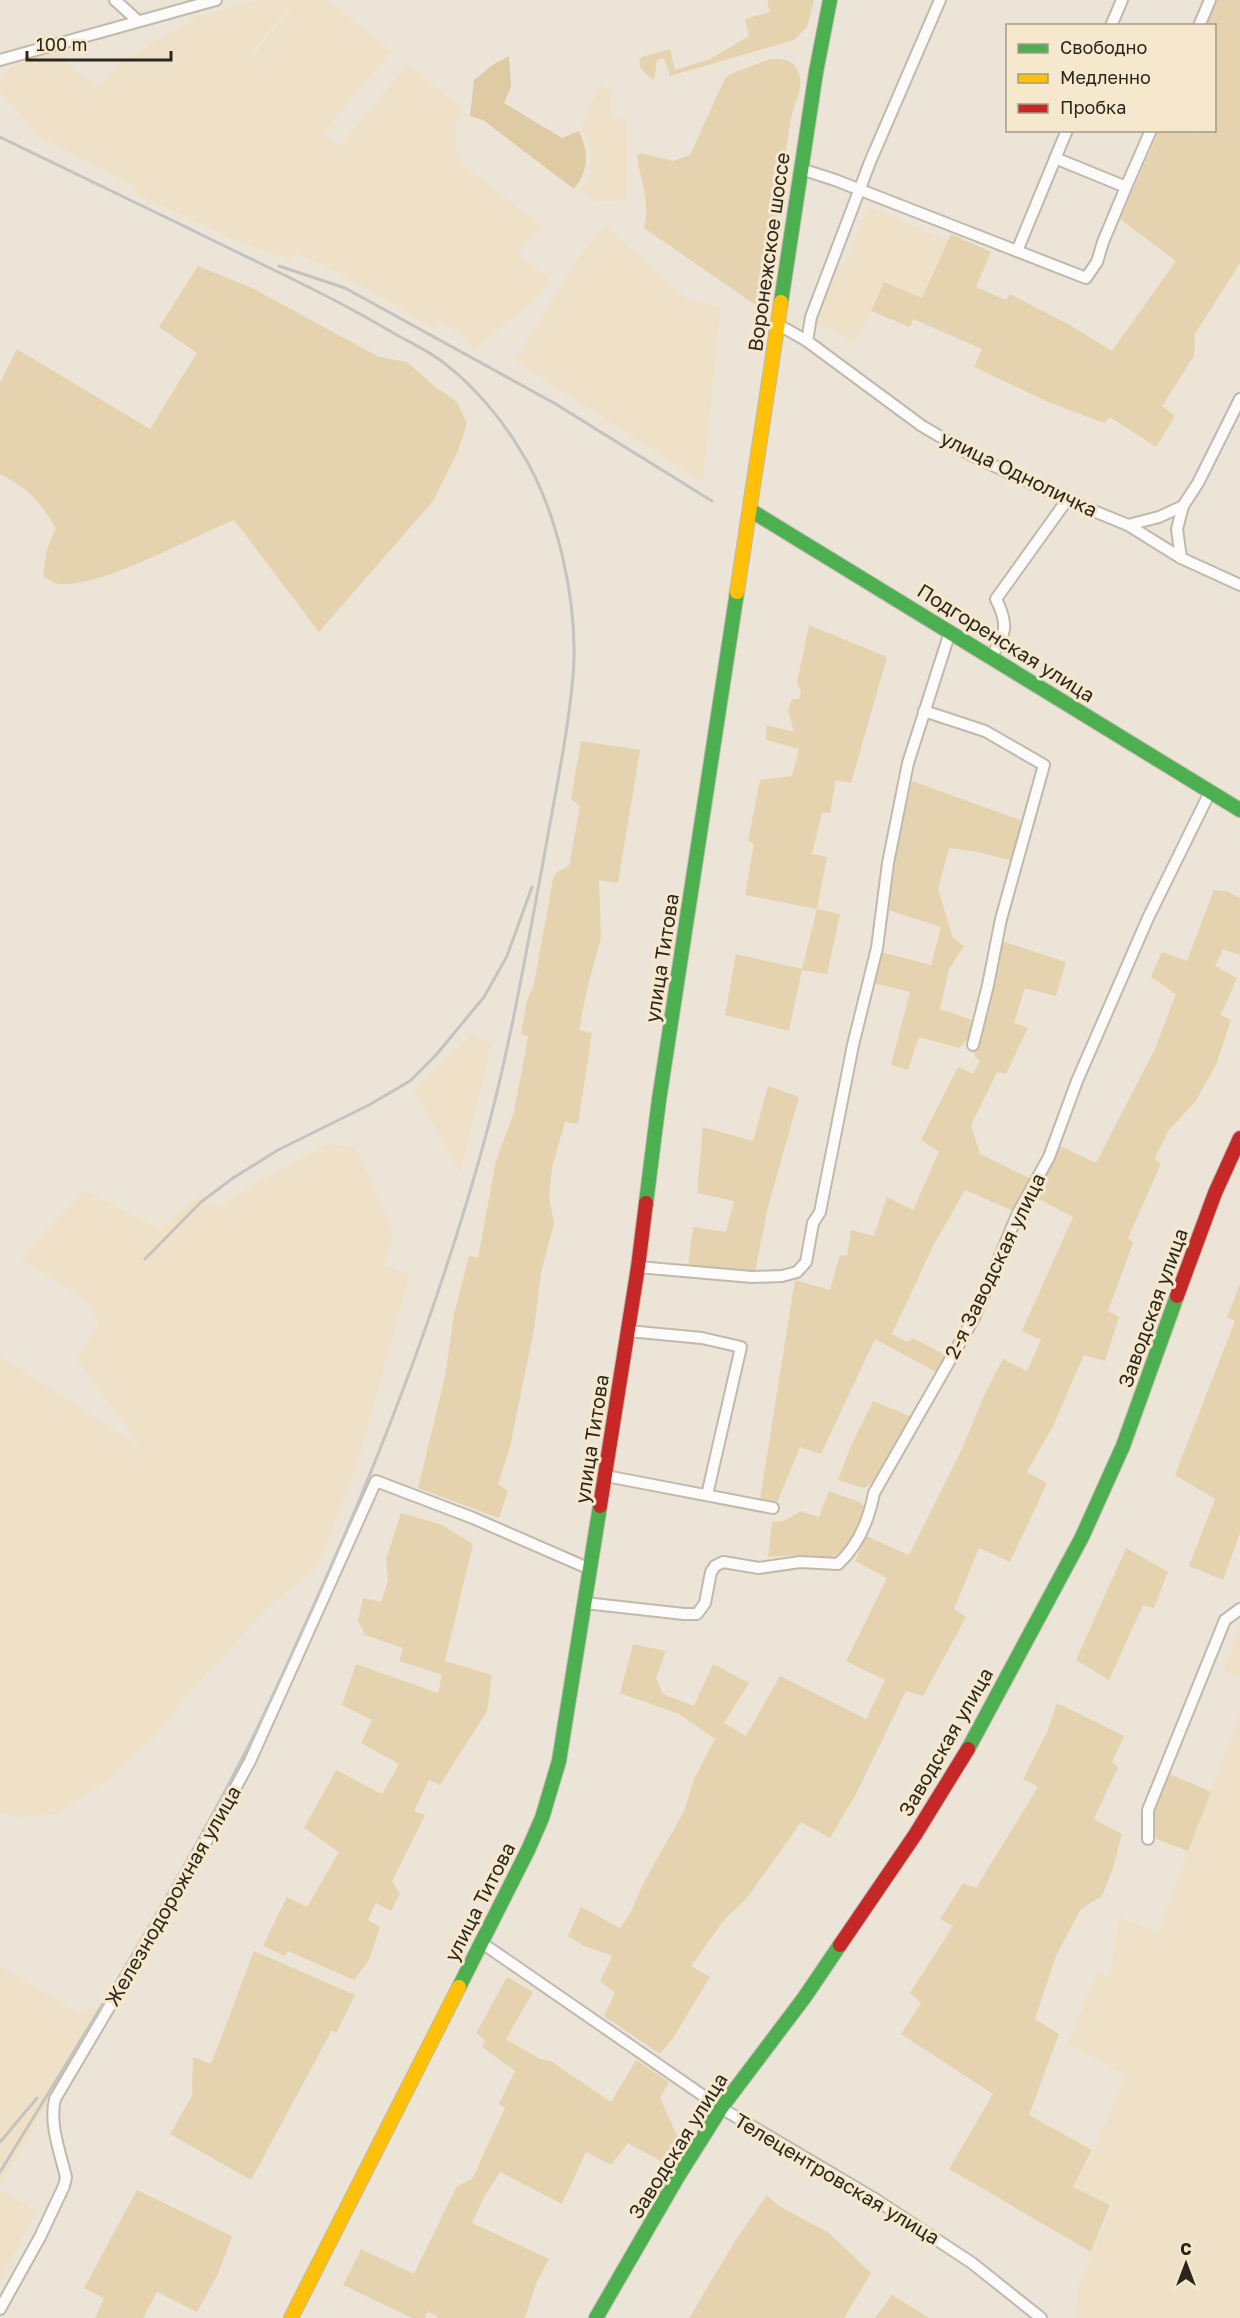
<svg xmlns="http://www.w3.org/2000/svg" width="1240" height="2318" font-family="'Golos Text',sans-serif">
<style>
.built{fill:#efe1c8}
.green{fill:#e5d3b0}
.forest{fill:#dfcba3}
.lines{fill:none;stroke-linecap:round;stroke-linejoin:round}
.street-casing{stroke:#bfb9ae;stroke-width:14}
.fast-casing{stroke:#bfb9ae;stroke-width:16}
.slow-casing{stroke:#bfb9ae;stroke-width:16}
.jam-casing{stroke:#bfb9ae;stroke-width:16}
.street{stroke:#fcfbf9;stroke-width:10}
.fast{stroke:#4caf50;stroke-width:14}
.slow{stroke:#ffc107;stroke-width:14}
.jam{stroke:#c62828;stroke-width:14}
.rail{stroke:#c5c3bf;stroke-width:3}
.labels{text-anchor:middle;stroke-width:6;stroke-linejoin:round;paint-order:stroke}
.street-label{font-size:20px;fill:#2c261c;stroke:#f6e8cc}
</style>
<rect width="100%" height="100%" fill="#ece4d6"/>
<g class="built">
<path d="M258 0H297L250 53 254 55 298 0H327L392 51 322 135 340 146 407 64 464 110 456 122 457 149 463 165 541 225 518 255 550 279 536 299 474 349 467 338 437 320 432 327 341 274 296 253 291 260 234 240 135 193 138 188 39 136 0 92V78L11 67 51 50 57 52 79 74 100 86 118 65 157 40 189 24 194 17Z"/>
<path d="M600 84 612 91 610 118 627 120V200L597 202 580 189 590 179 592 148 581 129Z"/>
<path d="M868 206 947 240 922 299 884 283 868 318 854 342 818 323 815 319 835 263 845 264Z"/>
<path d="M606 226 686 298 721 308 703 483 515 360 582 252Z"/>
<path d="M471 1035 492 1044 460 1173 414 1089Z"/>
<path d="M327 1144 356 1147 394 1234 384 1265 410 1275 359 1459 317 1568 271 1605 185 1697 156 1736 110 1778 57 1814 16 1817 0 1812V1356L141 1447 80 1364 75 1361 99 1323 89 1302 20 1258 85 1190 159 1229 202 1193 209 1204 223 1207 231 1198Z"/>
<path d="M1240 1622V1677L1224 1671Z"/>
<path d="M1240 1713V2318H1076L1077 2290 1113 2205 1073 2187 1093 2153 1124 2079V2074L1068 2044 1098 1971 1110 1977 1119 1917 1158 1933Z"/>
<path d="M0 1966 79 2014 98 2007 103 2010 0 2184Z"/>
<path d="M0 2190 37 2211 0 2280Z"/>
</g>
<g class="green">
<path d="M767 0H814L807 27 794 40 670 76 664 58 657 60 654 80 646 74 640 67 639 61 642 57 670 49 675 70 710 59 749 36 745 19 770 12Z"/>
<path d="M1216 0H1240V263L1195 334 1194 356 1162 406 1175 416 1156 447 1110 417 1104 423 1048 402 974 367 982 349 913 319 910 327 871 311 884 282 922 298 951 234 991 252 976 287 1006 300 1010 294 1068 324 1112 351 1176 261 1120 219 1159 131H1194L1198 133 1200 131 1214 130V26L1205 25Z"/>
<path d="M770 59C784 59 795 59 799 74 804 89 794 103 791 118 780 180 775 243 767 305L757 306 644 228C651 200 640 182 637 156L641 153 673 161 690 155 725 78 733 73Z"/>
<path d="M198 266 252 288 379 357 407 362 433 385 457 402 467 423 458 451 433 501 319 632 234 520C192 537 101 588 59 584 53 583 48 579 43 576L47 549 56 528C39 501 29 489 0 474V383L17 349 150 429 197 353 159 327Z"/>
<path d="M809 625 887 657 851 783 836 780 830 813 822 812 812 854 827 857 817 909 840 914 827 974 802 970 789 1031 725 1015 736 954 802 969 817 909 745 895 754 844 748 841 760 780 792 776 799 749 766 740 767 725 794 732 788 710 792 699H799L801 691 797 683Z"/>
<path d="M581 741 640 750 618 883 599 880 601 938 587 989 579 1030 592 1033 578 1124 565 1122 552 1168 549 1196 554 1223 541 1273 534 1329 510 1447 498 1484 508 1491 499 1518 418 1488 445 1377 454 1314 469 1256 478 1258 496 1161 514 1112 528 1037 521 1033 527 1001 534 984 553 879 557 872 569 866 580 806 571 799Z"/>
<path d="M912 781 1023 821 1013 861 978 852 949 848 938 889 953 938 964 946 949 969 940 1009 972 1020 970 1037 959 1048 919 1037 908 1070 891 1065 910 992 873 983 880 952 931 965 941 927 888 910 891 876Z"/>
<path d="M1214 890 1226 891 1240 898V955L1223 949 1215 966 1237 978 1221 1015 1231 1020 1216 1065 1195 1102 1168 1131 1155 1158 1161 1164 1128 1238 1133 1243 1108 1311 1119 1317 1105 1361 1084 1355 1053 1426 1027 1472 1047 1483 1010 1562 979 1548 954 1609 966 1617 923 1696 906 1691 856 1794 830 1838 801 1822 747 1898 723 1921 691 1966 710 1977 673 2038 660 2054 604 2016 615 1993 600 1981 612 1957 608 1954 584 1946 568 1936 581 1907 620 1928 630 1914 644 1882 684 1811 694 1779 715 1739 679 1714 620 1693 633 1644 666 1651 656 1678 663 1694 694 1706 713 1664 749 1683 724 1723 746 1736 780 1676 866 1719 885 1680 846 1661 887 1578 855 1561 866 1536 909 1555 960 1453 984 1396 1003 1359 1027 1371 1041 1340 1022 1331 1073 1217 1035 1197 1060 1146 1096 1163 1155 1049 1176 994 1151 977 1162 952 1187 961Z"/>
<path d="M1002 941 1066 962 1056 996 1025 988 1014 1023 1028 1028 1006 1074 997 1072 971 1125 980 1154 1031 1179 1015 1212 965 1190 932 1248 892 1334 907 1342 913 1338 945 1355 936 1372 875 1339 821 1454 800 1447 777 1503 760 1499 795 1280 830 1290 840 1255 847 1256 851 1230 874 1236 887 1197 913 1210 939 1152 921 1140 958 1067 973 1074 980 1061 974 1056Z"/>
<path d="M768 1086 799 1097 768 1207 755 1271 688 1266 693 1227 726 1232 734 1201 697 1193 703 1127 753 1141Z"/>
<path d="M1240 1284V1533L1223 1580 1189 1566 1215 1499 1175 1475 1235 1321 1227 1317Z"/>
<path d="M873 1401 912 1417 872 1482 864 1488 838 1480 852 1443Z"/>
<path d="M829 1491 860 1502 865 1507 864 1515 846 1548 840 1554 831 1557 797 1555 768 1557 772 1522 784 1521 801 1511 819 1517Z"/>
<path d="M401 1513 440 1524 473 1544 445 1661 492 1675 487 1711 440 1785 429 1780 414 1811 425 1815 392 1881 400 1894 391 1911 376 1903 368 1920 380 1927 369 1960 354 1980 288 1951 285 1956 263 1946 287 1897 307 1907 339 1852 304 1828 336 1770 382 1794 399 1764 361 1743 372 1720 342 1705 356 1664 438 1693 442 1675 399 1661 403 1648 365 1635 358 1620 363 1598 381 1602 388 1581 386 1560Z"/>
<path d="M1126 1548 1168 1572 1154 1608 1143 1605 1109 1680 1076 1660Z"/>
<path d="M1057 1703 1124 1736 1112 1762 1118 1767 1094 1819 1122 1834 1113 1868 1102 1896 1081 1909 1056 1956 1035 2019 1059 2034 1029 2115 1092 2150 1073 2187 1110 2205 1091 2252 949 2169 993 2094 901 2034 921 2003 910 1993 953 1926 940 1919 963 1883 976 1888 1038 1787 1023 1779 1047 1732Z"/>
<path d="M1170 1774 1211 1792 1188 1851 1156 1839 1153 1812Z"/>
<path d="M254 1951 355 1995 336 2033 332 2030 251 2180 170 2134 192 2096 193 2057 211 2064Z"/>
<path d="M507 1977 533 1992 506 2039 538 2058 552 2062 611 2102 636 2060 669 2082 660 2098 682 2147 671 2167 628 2143 611 2165 586 2152 562 2204 500 2172 483 2199 472 2223 549 2259 537 2281 526 2315 524 2318H439L428 2311 425 2318H412L343 2285 361 2249 414 2274 457 2186 472 2179 505 2108 499 2104 515 2071 482 2047 485 2040 476 2033Z"/>
<path d="M137 2190 232 2236 218 2274 197 2312 157 2292 143 2318H95L104 2298 84 2288Z"/>
<path d="M767 2195 779 2206 829 2233 871 2273 844 2318H689L737 2238Z"/>
<path d="M892 2295 929 2318H875Z"/>
</g>
<path class="forest" d="M509 56 511 87 504 103 562 138 579 131C589 153 589 170 574 189L483 120 470 116 474 80 494 64Z"/>
<g class="lines">
<g class="street-casing">
<g id="street">
<path d="M115 0 138 21"/>
<path d="M1111 26 1122 0"/>
<path d="M1199 26 1210 0"/>
<path d="M0 60 216 0"/>
<path d="M1055 158 1126 187 1151 130"/>
<path d="M801 169 835 180 1086 278 1097 262 1103 242 1126 187"/>
<path d="M1017 251 1067 130"/>
<path d="M779 325 807 341 922 426 973 456 1067 500 1128 525 1181 558 1240 585"/>
<path d="M807 341 811 317 870 162 940 0"/>
<path d="M1128 525 1159 517 1183 506 1198 483 1240 399"/>
<path d="M1181 558 1177 529 1183 506"/>
<path d="M991 657C1006 634 1009 625 996 599L1067 500"/>
<path d="M924 711 985 731 1044 765 1001 919 988 985 973 1045"/>
<path d="M638 1267 752 1277 782 1276 797 1272 806 1262 813 1223 820 1212 853 1045 877 948 888 863 908 763 950 632"/>
<path d="M628 1331 702 1338 741 1347 707 1495"/>
<path d="M606 1476 773 1508"/>
<path d="M585 1603 684 1614H697L705 1603 711 1572 715 1566 723 1562 759 1568 800 1562 838 1564C858 1546 869 1519 874 1493L974 1318 1018 1213 1049 1157 1077 1081 1148 918 1210 792"/>
<path d="M1148 1839V1810L1225 1620 1240 1609"/>
<path d="M482 1943 721 2108 875 2199 972 2263 1041 2318"/>
<path d="M0 2309 40 2237 64 2186 66 2177C60 2152 49 2124 55 2099L196 1860 250 1761 376 1481 473 1518 590 1569"/>
</g>
</g>
<g class="fast-casing">
<g id="fast">
<path d="M781 302 816 72 830 0"/>
<path d="M750 510 1240 810"/>
<path d="M646 1203 659 1100 737 592"/>
<path d="M968 1749 1082 1537 1123 1446 1177 1296"/>
<path d="M459 1987 528 1850 542 1818 559 1761 600 1506"/>
<path d="M596 2318 677 2178 721 2108 804 1998 840 1945"/>
</g>
</g>
<g class="slow-casing">
<g id="slow">
<path d="M737 592 781 302"/>
<path d="M291 2318 459 1987"/>
</g>
</g>
<g class="jam-casing">
<g id="jam">
<path d="M1177 1296 1215 1193 1240 1138"/>
<path d="M600 1506 638 1267 646 1203"/>
<path d="M840 1945 915 1835 968 1749"/>
</g>
</g>
<use href="#street" class="street"/>
<use href="#fast" class="fast"/>
<use href="#slow" class="slow"/>
<use href="#jam" class="jam"/>
<g class="rail">
<path d="M0 137 190 229"/>
<path d="M279 266 345 288 554 403 712 501"/>
<path d="M145 1259 201 1202 233 1178 278 1150 369 1105 410 1081 436 1055 484 997 507 956 532 887"/>
<path d="M0 2142 37 2098"/>
<path d="M0 2172C85 2033 173 1894 247 1749 271 1702 292 1653 314 1605 384 1449 445 1289 489 1124 511 1040 526 953 542 868 553 804 567 741 573 677 579 605 558 509 519 448 500 417 473 385 444 363 429 351 411 343 395 334 327 293 253 261 182 225"/>
</g>
</g>
<g class="labels">
<g class="street-label">
<text transform="translate(769 252) rotate(-82)" y="7">Воронежское шоссе</text>
<text transform="translate(1019 474) rotate(26)" y="7">улица Одноличка</text>
<text transform="translate(1006 643) rotate(32)" y="7">Подгоренская улица</text>
<text transform="translate(662 958) rotate(-81)" y="7">улица Титова</text>
<text transform="translate(995 1266) rotate(-64)" y="7">2-я Заводская улица</text>
<text transform="translate(1153 1308) rotate(-70)" y="7">Заводская улица</text>
<text transform="translate(592 1439) rotate(-81)" y="7">улица Титова</text>
<text transform="translate(946 1742) rotate(-60)" y="7">Заводская улица</text>
<text transform="translate(173 1896) rotate(-60)" y="7">Железнодорожная улица</text>
<text transform="translate(480 1902) rotate(-63)" y="7">улица Титова</text>
<text transform="translate(678 2146) rotate(-58)" y="7">Заводская улица</text>
<text transform="translate(837 2179) rotate(31)" y="7">Телецентровская улица</text>
</g>
</g>
<rect x="1006" y="24" width="210" height="108" fill="#f6e8cc" stroke="#a59a86" stroke-width="1.5"/>
<rect x="1018" y="44" width="30" height="9" fill="#4caf50" stroke="#a59a86" stroke-width="1.5"/>
<text x="1060" y="54" font-size="18" fill="#2c261c">Свободно</text>
<rect x="1018" y="74" width="30" height="9" fill="#ffc107" stroke="#a59a86" stroke-width="1.5"/>
<text x="1060" y="84" font-size="18" fill="#2c261c">Медленно</text>
<rect x="1018" y="104" width="30" height="9" fill="#c62828" stroke="#a59a86" stroke-width="1.5"/>
<text x="1060" y="114" font-size="18" fill="#2c261c">Пробка</text>
<g transform="translate(1186 2264)" stroke="#f6e8cc" stroke-width="4.5" paint-order="stroke">
<path d="M0-4.5L10 22L0 15L-10 22Z" fill="#2c261c"/>
<text y="-9" font-size="16" font-weight="bold" text-anchor="middle" fill="#2c261c">С</text>
</g>
<path d="M27 51v9h144v-9" fill="none" stroke="#2c261c" stroke-width="3"/>
<text x="36" y="51" font-size="18" fill="#2c261c" stroke="#f6e8cc" stroke-width="4.5" paint-order="stroke">100 m</text>
</svg>
